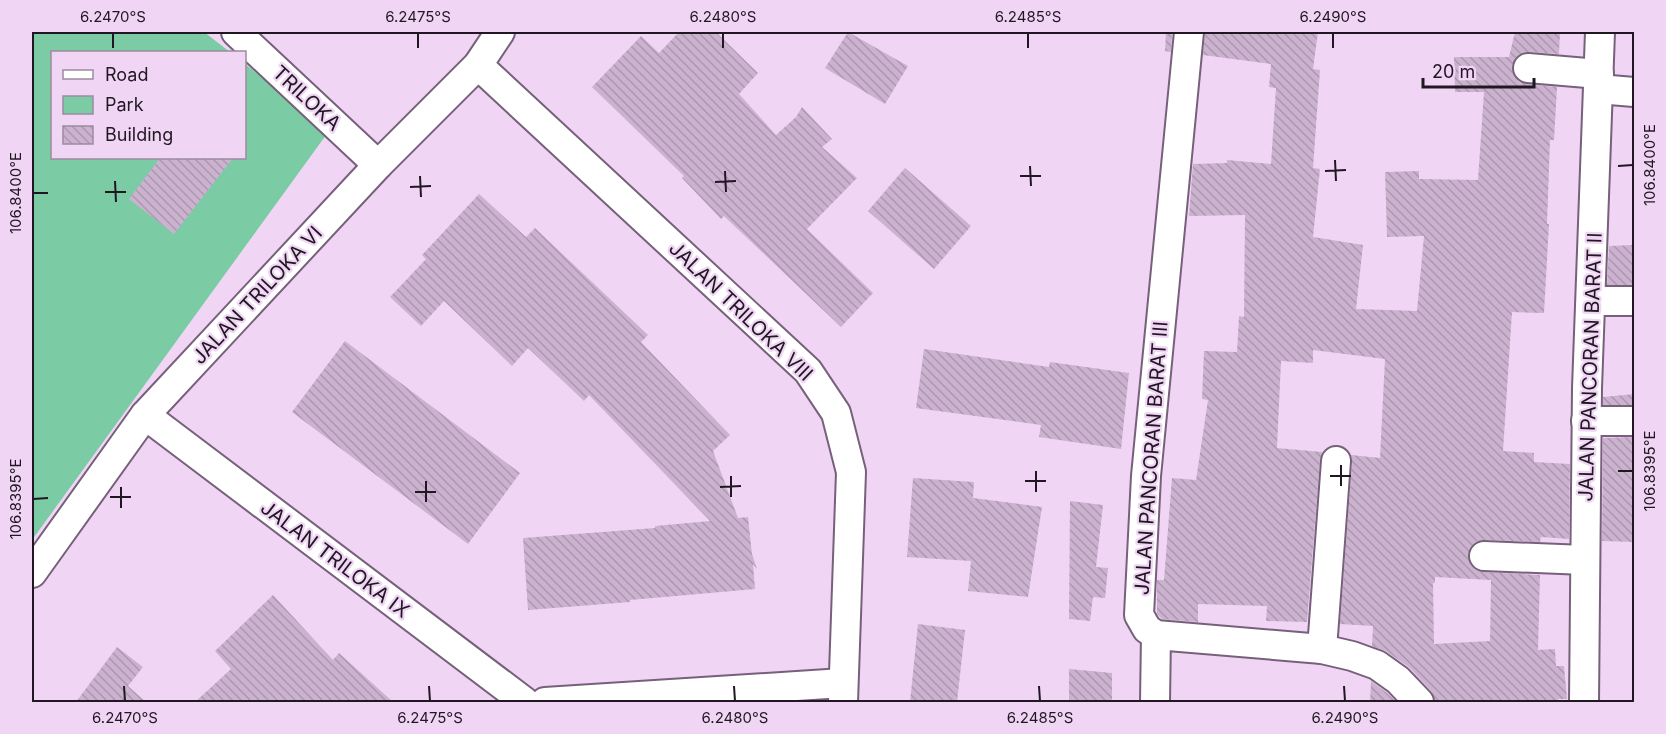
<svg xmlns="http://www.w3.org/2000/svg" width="1666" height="734" font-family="Inter,sans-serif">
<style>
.park{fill:#7bcca4}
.building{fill:url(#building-back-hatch);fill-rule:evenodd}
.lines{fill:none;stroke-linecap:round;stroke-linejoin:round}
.street-casing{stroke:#76607a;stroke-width:32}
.street{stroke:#fff;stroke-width:28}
.ticks{fill:none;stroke:#201722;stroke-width:2}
.labels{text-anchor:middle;stroke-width:4.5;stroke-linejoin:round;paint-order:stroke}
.street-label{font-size:20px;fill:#201722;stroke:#f0d6f4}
.neatline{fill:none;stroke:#201722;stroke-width:2}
.ticks-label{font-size:15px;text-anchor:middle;fill:#201722}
</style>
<defs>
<pattern id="building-back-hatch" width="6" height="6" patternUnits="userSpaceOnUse" patternTransform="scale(1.5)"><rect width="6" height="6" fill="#cbb2cf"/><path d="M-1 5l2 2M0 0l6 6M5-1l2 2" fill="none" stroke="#ae98b1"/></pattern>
</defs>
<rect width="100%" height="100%" fill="#f0d6f4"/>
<path class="park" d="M32 32H204L230 52H52V158H244L245 64 329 131 32 540Z"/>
<g class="building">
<path d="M679 32H716L758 73 739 94 776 135 796 117 802 107 832 139 822 147 857 178 807 229 873 293 841 327 724 216 721 219 682 178 684 176 592 87 641 36 659 53Z"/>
<path d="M848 32 908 66 885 104 825 68Z"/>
<path d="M1166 32H1172L1171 52 1165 51Z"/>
<path d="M1205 32H1318L1313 69 1320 70 1313 168 1320 169 1313 237 1363 245 1356 309 1417 311 1424 236 1387 237 1385 172 1419 171V179L1478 180 1484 92H1455L1454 57H1509L1515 32H1560L1559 54 1529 52 1522 53 1515 58 1512 66 1513 74 1519 82 1527 84 1557 87 1554 140H1550L1547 224H1549L1544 313 1512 312 1503 451 1534 453V462L1570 464 1569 539 1541 537 1540 542 1484 540 1477 541 1470 547 1468 556 1470 564 1475 570 1483 572 1540 575 1538 650 1555 649 1556 666H1564L1567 699H1558V702H1435L1431 691 1410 668 1386 651 1372 646 1373 626 1340 624 1352 462 1351 455 1380 458 1385 359 1313 350V363L1281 361 1277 448 1322 452 1320 460 1307 622 1266 621 1267 606 1198 604V622L1162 619 1157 614V580H1164L1172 478 1196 480 1208 400 1202 399 1204 351 1237 352 1239 316 1244 317 1245 215 1189 216 1193 164 1227 163V160L1271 164 1276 88 1269 87 1271 64 1203 55ZM1435 577 1491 580 1490 641 1434 644 1433 583H1435Z"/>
<path d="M160 158H233L174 234 129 199Z"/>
<path d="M905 168 971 226 934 269 868 211Z"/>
<path d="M479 194 526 237 535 228 648 335 641 342 730 435 713 451 738 518 748 517 752 554 757 569 753 564 755 589 630 600V602L528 610 523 538 655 528V526L710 521 589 395 584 401 528 348 512 366 444 301 421 326 390 297 426 259 422 255Z"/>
<path d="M1635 245V285H1607L1609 246Z"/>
<path d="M345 341 520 473 468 544 292 412Z"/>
<path d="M924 349 1049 367 1050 362 1129 373 1121 449 1039 437 1041 425 916 408Z"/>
<path d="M1635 394V405H1603V397Z"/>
<path d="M1635 437V542L1602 541 1603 438Z"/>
<path d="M913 478 974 482 973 498 1042 507 1028 597 968 591 971 561 907 557Z"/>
<path d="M1070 501 1103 505 1096 567 1108 568 1105 598 1093 597 1090 621 1069 619Z"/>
<path d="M273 595 333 660 339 653 393 702H195L231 669 215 651Z"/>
<path d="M918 624 965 630 957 702H910Z"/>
<path d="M117 647 143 667 128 686 146 702H76Z"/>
<path d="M1069 669 1112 673V702H1069Z"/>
<path d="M1371 681 1387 693 1397 702H1370Z"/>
</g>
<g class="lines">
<g class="street-casing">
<g id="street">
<path d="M236 32 378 165"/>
<path d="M1189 32 1146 476 1139 615 1147 629 1156 635 1322 649 1352 656 1377 665 1398 680 1419 702"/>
<path d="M478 65 808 371 836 413 851 472 843 702"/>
<path d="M1528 68 1599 74"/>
<path d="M1598 89 1634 92"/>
<path d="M1591 301H1634"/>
<path d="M145 415 525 702"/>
<path d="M1586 421H1634"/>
<path d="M1484 556 1585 560"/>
<path d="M32 573 145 415 378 165 478 65 500 32"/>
<path d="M1322 649 1336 461"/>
<path d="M545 702 843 683"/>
<path d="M1155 702 1156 635"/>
<path d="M1584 702 1587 388 1600 32"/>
</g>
</g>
<use href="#street" class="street"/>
</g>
<path class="ticks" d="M113 33V48M418 33V48M723 33V48M1028 33V48M1333 33V48M1335 160 1336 181M1030 166 1031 186M1618 166 1633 165M725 171 726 192M1325 171 1346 170M420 176 421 197M1020 176H1041M115 181 116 202M715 182 736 181M410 187 431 186M105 192H126M33 193H48M1341 465V486M1036 471V492M1618 471H1633M731 476V497M1330 476H1351M426 481V502M1025 481H1046M121 487V508M720 487 741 486M415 492H436M110 497H131M33 499 48 498M124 686 125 701M429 686 430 701M734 686 735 701M1039 686 1040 701M1344 686 1345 701"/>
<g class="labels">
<g class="street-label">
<text transform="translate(307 98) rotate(43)" y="7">TRILOKA</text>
<text transform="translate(257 295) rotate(-47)" y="7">JALAN TRILOKA VI</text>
<text transform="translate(741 311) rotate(44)" y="7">JALAN TRILOKA VIII</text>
<text transform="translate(1590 367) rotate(-88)" y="7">JALAN PANCORAN BARAT II</text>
<text transform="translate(1151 458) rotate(-86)" y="7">JALAN PANCORAN BARAT III</text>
<text transform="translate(335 559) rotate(37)" y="7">JALAN TRILOKA IX</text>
</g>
</g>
<rect width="1666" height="734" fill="none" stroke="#f0d6f4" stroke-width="66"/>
<rect x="51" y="51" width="195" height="108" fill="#f0d6f4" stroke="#9d8aa0" stroke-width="1.5"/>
<rect x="63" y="70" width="30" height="9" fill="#ffffff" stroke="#9d8aa0" stroke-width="1.5"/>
<text x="105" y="81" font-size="18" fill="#201722">Road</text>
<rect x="63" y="96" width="30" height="18" fill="#7bcca4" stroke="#9d8aa0" stroke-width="1.5"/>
<text x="105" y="111" font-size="18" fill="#201722">Park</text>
<rect x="63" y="126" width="30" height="18" fill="url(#building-back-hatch)" stroke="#9d8aa0" stroke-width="1.5"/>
<text x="105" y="141" font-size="18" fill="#201722">Building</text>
<path d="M1423 78v9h111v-9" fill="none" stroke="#201722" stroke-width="3"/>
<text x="1432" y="78" font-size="18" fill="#201722" stroke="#f0d6f4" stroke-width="4.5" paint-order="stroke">20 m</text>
<rect x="33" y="33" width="1600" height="668" class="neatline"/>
<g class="ticks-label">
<text x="113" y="22">6.2470°S</text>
<text x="418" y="22">6.2475°S</text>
<text x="723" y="22">6.2480°S</text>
<text x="1028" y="22">6.2485°S</text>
<text x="1333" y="22">6.2490°S</text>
<text transform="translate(1650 165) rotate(-90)" y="5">106.8400°E</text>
<text transform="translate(16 193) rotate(-90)" y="5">106.8400°E</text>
<text transform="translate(1650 471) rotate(-90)" y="5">106.8395°E</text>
<text transform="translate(16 499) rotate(-90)" y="5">106.8395°E</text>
<text x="125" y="723">6.2470°S</text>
<text x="430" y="723">6.2475°S</text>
<text x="735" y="723">6.2480°S</text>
<text x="1040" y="723">6.2485°S</text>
<text x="1345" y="723">6.2490°S</text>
</g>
</svg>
